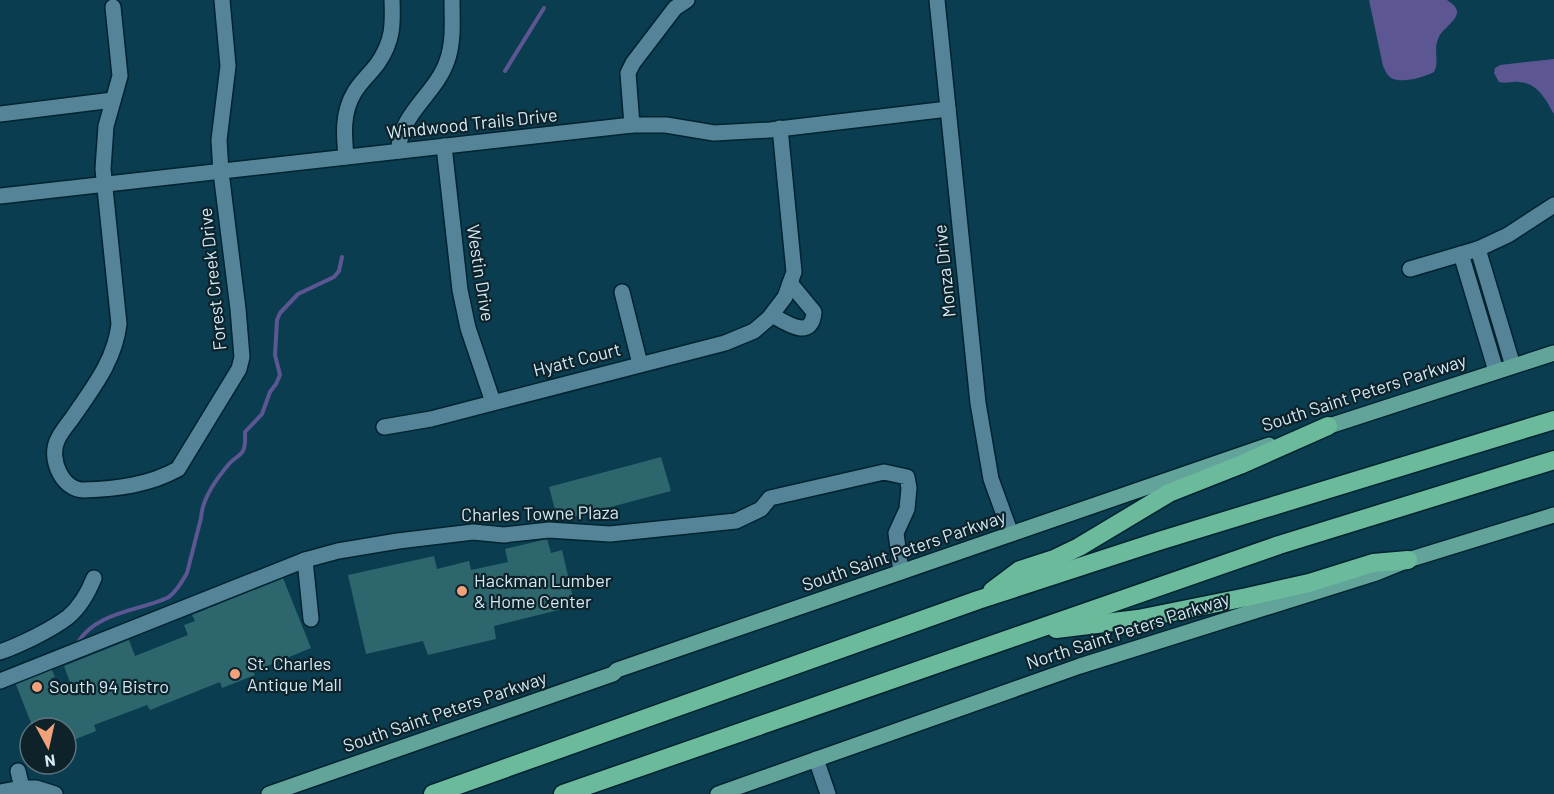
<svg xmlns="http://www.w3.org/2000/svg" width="1554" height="794" font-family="Barlow,sans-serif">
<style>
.water{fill:#5c5692}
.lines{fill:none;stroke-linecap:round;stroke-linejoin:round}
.stream{stroke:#5c5692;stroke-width:4}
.building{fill:#2e666d}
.minor-casing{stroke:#002330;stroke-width:18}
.major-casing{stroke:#002330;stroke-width:18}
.highway-casing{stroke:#002330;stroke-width:21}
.minor{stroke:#558498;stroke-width:15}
.major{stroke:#62a49a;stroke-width:15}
.highway{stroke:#6aba9b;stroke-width:18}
.poi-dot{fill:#f1a27b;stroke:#0e222a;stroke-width:2}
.labels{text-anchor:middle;stroke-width:4.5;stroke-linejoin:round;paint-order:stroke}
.street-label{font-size:18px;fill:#d2eaf6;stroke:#0e222a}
.poi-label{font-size:18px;fill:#d2eaf6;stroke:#0e222a;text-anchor:start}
</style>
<rect width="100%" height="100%" fill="#0a3d4f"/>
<g class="water">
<path d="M1369 0H1447C1451 3 1456 6 1457 11 1458 21 1441 29 1438 39 1433 50 1440 62 1434 72 1424 77 1402 84 1391 78 1387 75 1385 70 1383 66Z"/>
<path d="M1554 59V114C1546 100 1538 83 1519 82 1512 81 1507 84 1499 82L1494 73 1495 68 1500 65Z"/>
</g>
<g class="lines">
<g class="stream">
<path d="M505 71 544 8"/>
<path d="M78 642C97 612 138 611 167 598 175 594 183 580 187 573L201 518C202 499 217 478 229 464 233 459 240 456 243 451 246 445 245 438 245 432L262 414 270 392 276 384 280 375 275 355 277 320 280 313 298 294 334 277 339 271 342 257"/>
</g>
</g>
<g class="building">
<path d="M661 457 671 491 558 521 549 487Z"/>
<path d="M547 539 551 553 562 550 575 606 494 626 496 639 428 655 423 641 366 654 348 575 434 556 437 569 469 561 471 570 508 562 505 549Z"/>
<path d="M283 578 311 648 253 672 255 675 222 688 220 682 150 710 147 705 94 725 96 731 66 743V728H33L15 682 51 668 55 677 51 678 56 689 70 682 64 666 129 640 135 656 188 635 184 625 195 621 192 615Z"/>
</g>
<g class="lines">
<g class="minor-casing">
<g id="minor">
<path d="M937 0 978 403 991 479 1011 534"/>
<path d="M113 7 120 76 106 126 103 169 119 324C115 359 95 385 75 414 70 422 61 431 57 441 49 459 62 490 84 490 117 489 149 485 178 469L239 369 242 357 238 309 221 172 219 140 228 66 222 0"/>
<path d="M0 114 113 100"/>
<path d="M632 125 628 73 633 63 675 8 687 0"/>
<path d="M444 146 460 290 468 328 493 402"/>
<path d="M399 151C398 115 436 94 447 61 454 42 452 20 452 0"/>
<path d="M346 157C344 135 342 113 354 93 360 82 371 73 378 63 393 41 393 25 392 0"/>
<path d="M0 196 632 125H666L714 133 770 130 948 109"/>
<path d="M1478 249 1513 366"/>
<path d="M1461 254 1496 371"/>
<path d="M1410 269 1478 249 1508 235 1554 205"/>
<path d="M622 292 640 364"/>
<path d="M772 315C786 323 812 341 814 312L790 283"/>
<path d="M384 427 431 419 725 343 754 331 769 318 785 297 794 272 780 128"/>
<path d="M311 619 305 560 338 551 398 541 473 532 504 535 549 530 610 534 736 521 761 509 770 498 884 472 907 477 909 488 907 509 896 533 901 572"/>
<path d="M0 652C20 645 51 630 68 617 80 607 88 593 94 578"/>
<path d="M0 681 305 560"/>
<path d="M816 759 828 794"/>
<path d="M18 771 22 788H36L55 794"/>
<path d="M0 792 22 788V794"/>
</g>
</g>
<g class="major-casing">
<g id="major">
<path d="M1317 430 1554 353"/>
<path d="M269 794 613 674 617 670 1269 445"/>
<path d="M718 794 1080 666 1376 573 1408 560 1554 515"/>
</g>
</g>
<g class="highway-casing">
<g id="highway">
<path d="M992 591 1020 570 1054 559 1079 547 1169 493 1240 465 1328 426"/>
<path d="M1056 629 1138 619 1247 597 1309 583 1373 563 1408 560"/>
<path d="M433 794 978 600 1159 541 1554 420"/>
<path d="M563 794 1279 545 1554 460"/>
</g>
</g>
<use href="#minor" class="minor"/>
<use href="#major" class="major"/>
<use href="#highway" class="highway"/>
</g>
<g class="poi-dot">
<circle cx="462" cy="591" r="6"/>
<circle cx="235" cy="674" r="6"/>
<circle cx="37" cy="687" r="6"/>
</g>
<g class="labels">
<g class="street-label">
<text transform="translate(472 124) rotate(-6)" y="6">Windwood Trails Drive</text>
<text transform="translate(945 271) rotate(-96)" y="6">Monza Drive</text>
<text transform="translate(480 273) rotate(81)" y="6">Westin Drive</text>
<text transform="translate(213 279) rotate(-96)" y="6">Forest Creek Drive</text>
<text transform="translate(577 360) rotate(-14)" y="6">Hyatt Court</text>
<text transform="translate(1364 393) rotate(-18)" y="6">South Saint Peters Parkway</text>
<text transform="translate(540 514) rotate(-1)" y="6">Charles Towne Plaza</text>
<text transform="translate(904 551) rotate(-19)" y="6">South Saint Peters Parkway</text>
<text transform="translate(1128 631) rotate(-18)" y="6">North Saint Peters Parkway</text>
<text transform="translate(445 712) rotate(-19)" y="6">South Saint Peters Parkway</text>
</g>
<g class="poi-label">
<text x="474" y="587">Hackman Lumber<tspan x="474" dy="21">&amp; Home Center</tspan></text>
<text x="247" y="670">St. Charles<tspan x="247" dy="21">Antique Mall</tspan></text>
<text x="49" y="693">South 94 Bistro</text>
</g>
</g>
<g transform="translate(48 746) rotate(172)"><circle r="28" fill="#0e222a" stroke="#5c727c" stroke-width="1.5"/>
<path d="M0-4.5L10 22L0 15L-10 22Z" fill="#f1a27b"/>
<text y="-9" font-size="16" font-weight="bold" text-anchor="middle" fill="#d2eaf6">N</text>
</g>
</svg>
